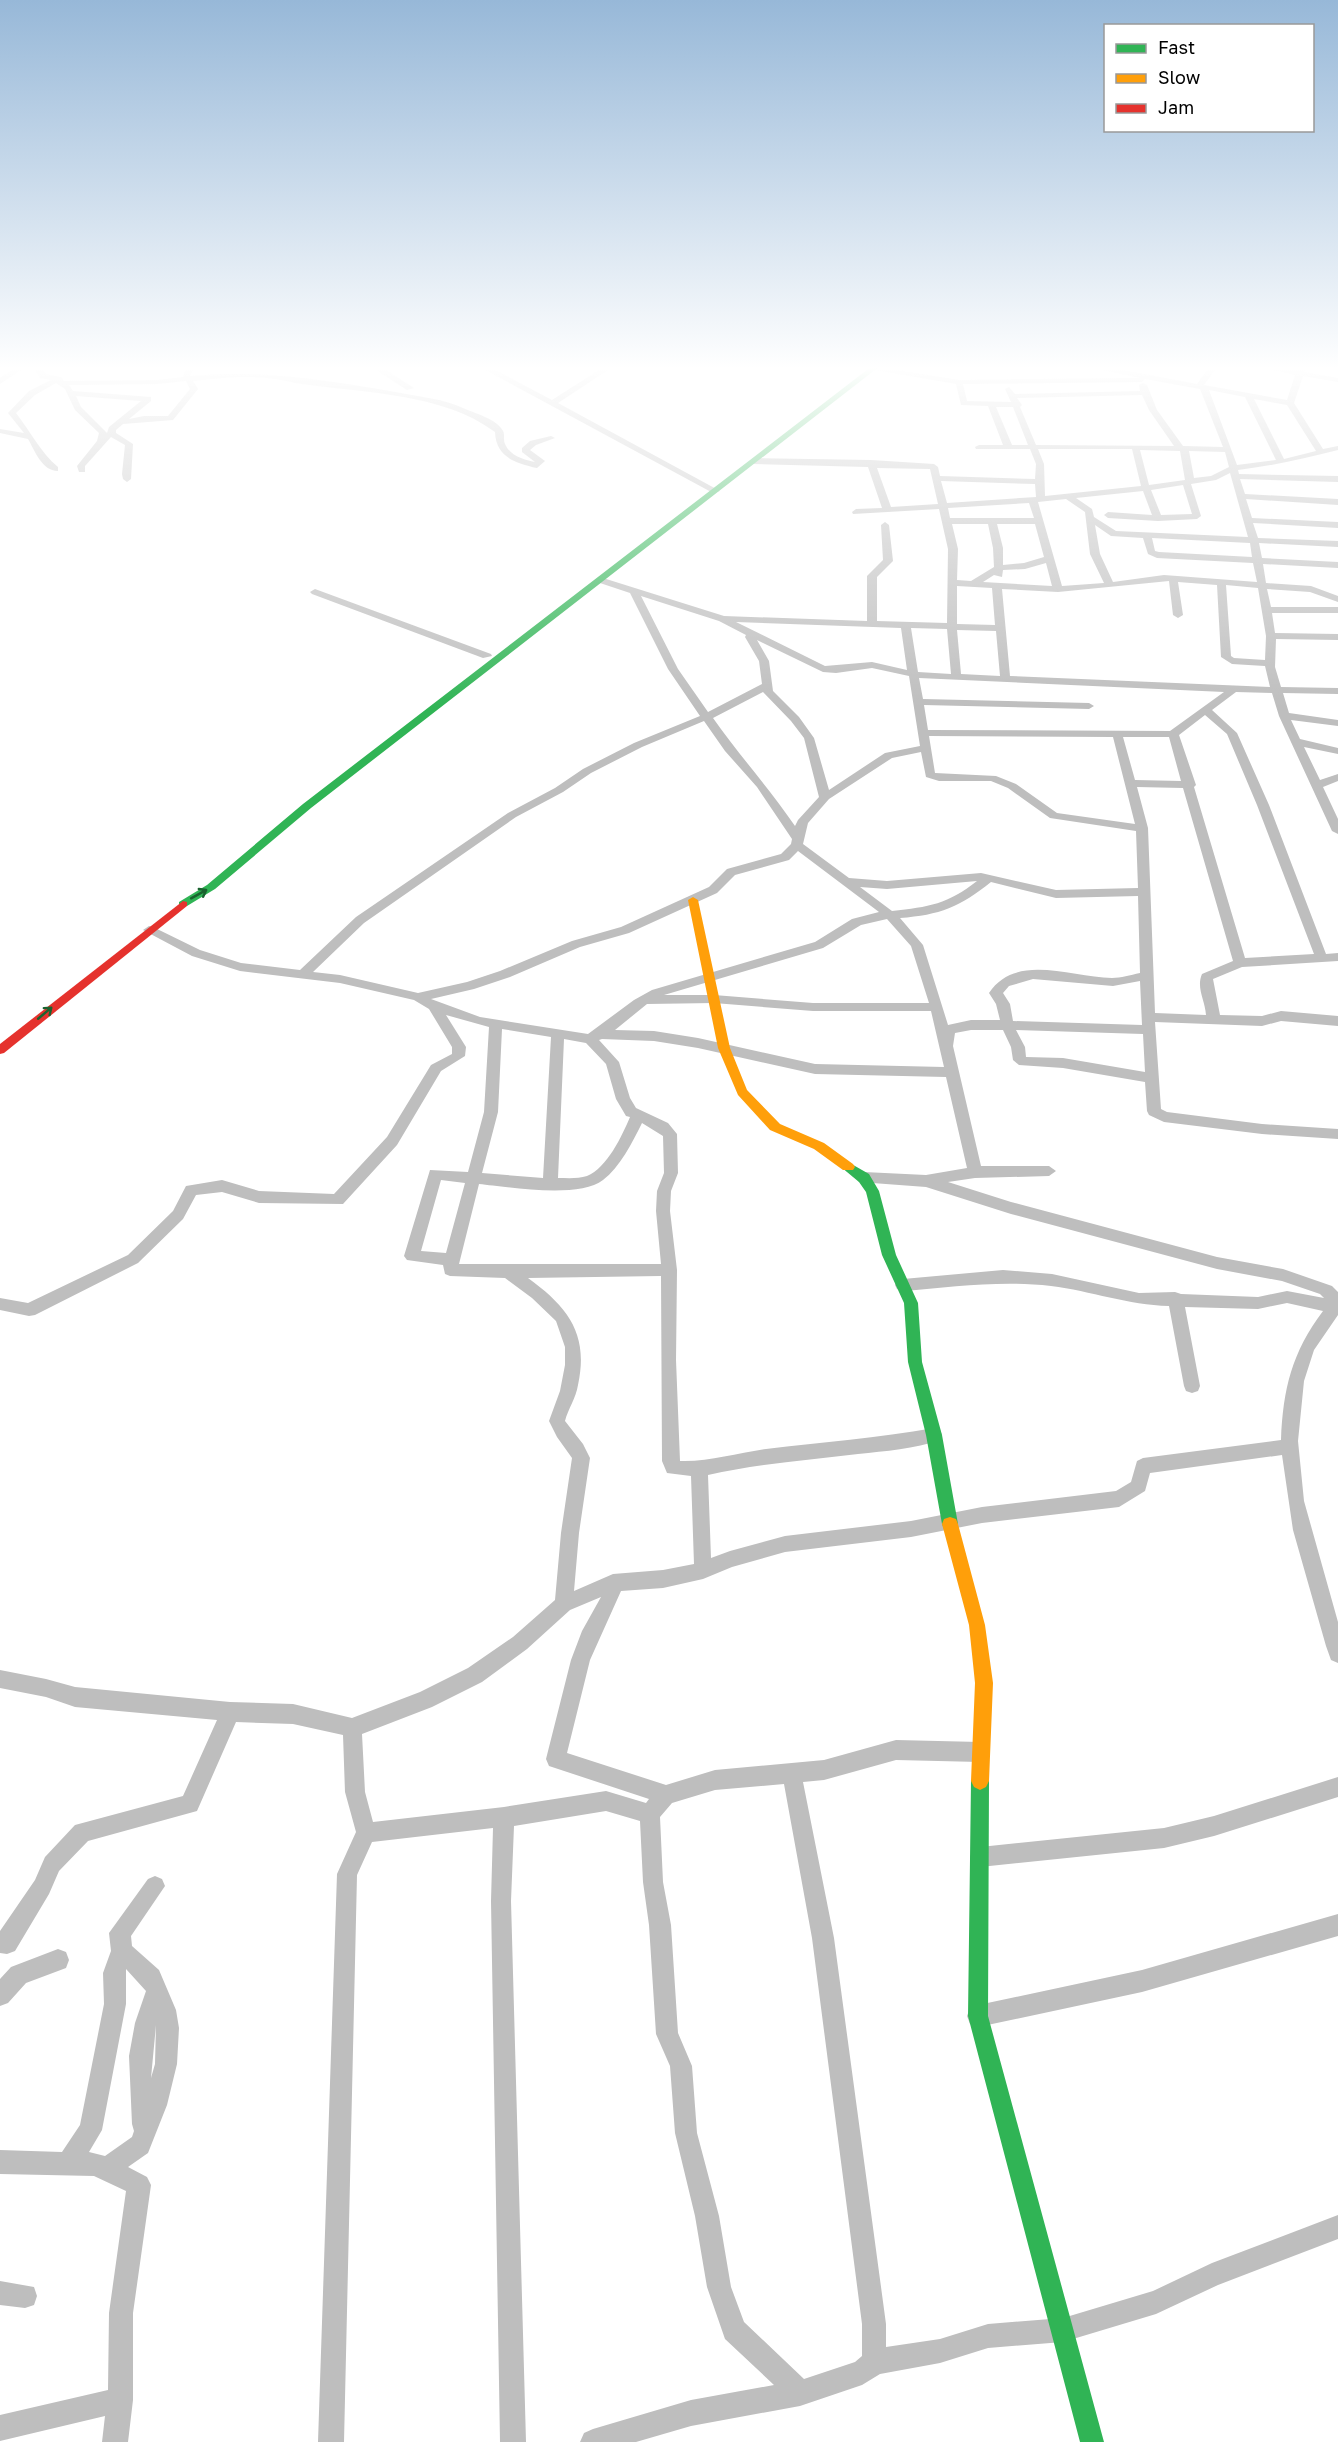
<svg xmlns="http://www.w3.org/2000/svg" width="1338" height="2442" font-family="'Golos Text',sans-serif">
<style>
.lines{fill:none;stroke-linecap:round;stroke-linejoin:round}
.street{fill:#bebebe;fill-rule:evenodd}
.fast{fill:#30b455;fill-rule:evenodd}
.slow{fill:#ff9f0a;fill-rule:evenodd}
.jam{fill:#e5322d;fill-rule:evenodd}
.oneway{stroke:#1a632f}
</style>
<rect width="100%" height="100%" fill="#fff"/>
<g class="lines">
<g class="street">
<path d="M18 366H27L0 384V378Z"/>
<path d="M32 366H40L46 374 61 377 64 381 157 380 183 377 187 366H195L190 376C261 369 331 381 401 393 421 397 444 399 463 408 474 413 497 419 503 431 505 434 503 440 505 444 510 456 524 460 535 462L522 452V448L530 441 551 436 555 438 536 445 530 450 545 461 537 468C515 463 496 457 495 432 443 393 364 393 302 384 293 383 284 380 275 379 248 375 220 378 193 381L198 389 173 420 123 424 116 430V433L133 444 131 479 127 482 123 479 122 474 125 445 111 437 85 466V472H79L77 466 97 441 99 433 75 410 65 389 56 383 35 395 16 413C30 431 41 453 58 467V471C42 471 35 451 28 439L0 433V429L24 433 8 413 29 391 51 380 40 378ZM186 381 190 389 168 416H144L129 419 151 401V397L73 391 69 385 157 384ZM76 396 141 401 109 427 107 433 81 407Z"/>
<path d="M370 366H380L414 388 407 390Z"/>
<path d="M478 366H488L552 400 599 370H577L574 366H614L558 403 720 491 713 493Z"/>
<path d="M872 366 959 380 1140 378 1084 366H1102L1197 384 1210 366H1218L1204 385 1287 400 1295 375 1257 366 1297 370 1298 366H1306L1304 372 1338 378V382L1303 376 1294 403 1323 449 1338 446V450C1307 458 1272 466 1238 470L1239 474 1338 476V482L1240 479 1245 494 1338 499V505L1246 499 1252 518 1338 522V528L1253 523 1258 538 1338 541V547L1259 543 1262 558 1338 562V568L1263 564 1266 583 1311 586 1338 596V602L1310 592 1267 589 1271 607H1338V613H1272L1275 633 1338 634V640L1276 639 1275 667 1281 687 1338 688V694L1283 693 1289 713 1338 720V726L1291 720 1300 739 1338 748V754L1304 747 1320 780 1338 774V781L1323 787 1338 819V834L1332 831 1279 716 1272 693 1236 692 1212 710 1237 733 1269 805 1326 954 1338 953V961L1242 967 1213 979 1220 1015 1262 1016 1281 1011 1338 1016V1026L1281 1021 1262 1026 1155 1022 1161 1109 1167 1112 1262 1124 1338 1129V1139L1262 1134 1164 1122 1149 1115 1147 1111 1145 1082 1063 1068 1019 1065 1013 1060 1011 1047 1003 1030H971L955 1033 953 1046 981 1166H1049L1056 1171 1049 1176 975 1178 948 1182 1011 1202 1217 1257 1283 1269 1332 1286 1338 1292V1315L1314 1350 1304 1381 1298 1441 1304 1501 1338 1622V1663L1331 1660 1326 1646 1293 1530 1282 1455 1150 1473 1145 1491 1119 1507 982 1523 911 1537 785 1552 732 1567 703 1579 663 1588 621 1591 590 1660 567 1753 666 1785 715 1770 824 1760 896 1740 980 1742 987 1745 990 1752 987 1759 980 1762 896 1760 824 1780 803 1782 834 1938 886 2324V2347L940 2339 988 2324 1063 2318 1153 2291 1212 2263 1338 2215V2239L1218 2285 1156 2314 1063 2342 988 2348 940 2363 880 2374 862 2385 800 2406 691 2426 636 2442H580L584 2433 593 2429 691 2400 774 2385 725 2339 707 2287 695 2216 675 2133 670 2066 656 2034 649 1925 643 1882 640 1821 606 1811 514 1826 511 1901 526 2442H500L491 1901 493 1828 372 1842 357 1875 344 2442H318L337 1874 356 1832 345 1792 343 1735 293 1724 236 1722 197 1811 88 1841 59 1871 49 1894 15 1951 7 1954 0 1953V1931L35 1880 45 1857 75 1825 183 1796 217 1720 75 1707 46 1697 0 1688V1670L46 1679 75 1687 230 1702 293 1704 352 1718 420 1692 468 1668 513 1637 555 1600 561 1533 572 1458 557 1437 549 1421 560 1391 565 1365V1347L556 1321 532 1298 505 1278 450 1276 445 1274 443 1265 407 1260 404 1256 430 1170 468 1172 484 1112 489 1027 446 1015 466 1047 465 1056 441 1071 397 1145 343 1204 259 1203 222 1192 196 1195 183 1219 138 1263 35 1315 29 1316 0 1310V1298L28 1303 128 1255 173 1211 186 1186 222 1180 259 1191 334 1194 387 1137 431 1065 452 1054V1047L429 1009 414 1000 340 983 240 971 192 956 143 930 149 926 153 927 200 950 241 963 300 970 356 917 508 813 555 788 583 769 634 743 700 716 668 669 630 593 597 582V578H603L724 616 867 621V576L883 560 881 525 885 522 889 525 893 561 877 577V621L947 623 948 549 939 509 853 514 852 512 856 509 882 508 868 467 754 464 750 461 754 458 871 460 934 464 938 467 940 476 1035 479 1036 464 1030 449H976L975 447 979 445H1003L988 406 961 405 956 384 875 370ZM1145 379 1200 389 1223 447 1183 446 1157 410 1147 385 1143 383 1139 385 1140 391 1015 394 1009 387 1005 389 1011 402 967 401 963 384 1142 382ZM1209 390 1245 397 1276 460 1237 465ZM1142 395 1149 410 1174 446 1036 445 1020 407 1022 405 1017 398ZM1254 399 1287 405 1316 451 1284 459ZM996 407H1013L1028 445H1012ZM1038 449H1132L1141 486 1045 496 1044 464ZM1140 450 1180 451 1185 480 1149 485ZM1189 451 1225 452 1229 467 1211 476 1194 478ZM877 468 930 469 938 504 891 507ZM1230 473 1248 537 1116 531 1094 517 1092 509 1076 498 1143 491 1152 515 1108 512 1104 515 1108 518 1158 521 1197 519 1201 516 1191 484 1216 480ZM941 481 1035 484 1036 497 947 503ZM1183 485 1192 514 1161 515 1151 490ZM1066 499 1085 512 1090 554 1104 583 1062 586 1038 502ZM1029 503 1034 518H950L948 508ZM952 524H988L993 548 994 567 971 581 957 580 958 549ZM997 524H1035L1044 557 1024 563 1003 565V548ZM1095 525 1111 536 1143 538 1148 554 1157 558 1253 563 1257 582 1164 575 1113 582 1100 554ZM1152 538 1250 543 1252 557 1159 552 1155 551ZM1046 563 1052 586 983 582 994 575 1002 577 1003 570 1025 569ZM1169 581 1173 615 1178 618 1183 615 1178 582 1217 585 1221 657 1232 664 1265 666 1270 687 1010 676 1002 589 1058 592ZM1226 585 1258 588 1266 636 1265 660 1234 658 1231 656ZM957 586 992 588 995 625 957 624ZM641 596 719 621 746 635 745 637 759 661 762 684 708 712 678 669ZM736 622 901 628 907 670 872 662 825 666ZM911 628 947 629 951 674 918 672ZM957 630 996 631 1000 676 961 674ZM757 640 823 672 836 673 872 668 909 676 920 746 885 753 829 790 814 738 799 717 773 691 769 661ZM919 678 1224 692 1170 731 928 730 924 705 1089 709 1094 706 1089 703 923 699ZM763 692 791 721 804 738 819 797 798 820 795 826C769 788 739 755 713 718ZM1205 715 1227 734 1257 805 1314 954 1245 958 1194 787 1196 785 1179 735ZM704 721 725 751 757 787 792 839 791 844 781 854 727 869 709 887 621 927 572 941 500 971 467 982 418 993 340 975 313 972 364 923 516 817 563 792 591 773 642 747ZM929 736 1113 737 1135 824 1057 813 1016 784 996 776 935 773ZM1123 737H1169L1181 781 1135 780ZM921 752 926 777 939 781H991L1008 788 1050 818 1136 831 1138 888 1056 890 981 873 887 881 849 878 803 844 808 823 829 799 892 758ZM1137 787 1183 788 1233 961 1202 974C1196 988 1205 1000 1206 1015L1155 1013 1148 828ZM798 851 879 912 852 919 815 942 652 990 634 1000 588 1034 480 1017 431 999 474 989 510 977 580 947 629 933 717 893 735 875 789 860ZM977 881C948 904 929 907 892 911L860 887 887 889ZM991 882 1056 898 1138 896 1140 973C1130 975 1121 978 1112 978 1072 978 1016 952 989 993L996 1004 1000 1020H971L948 1025 923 945 900 918C940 915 960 907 991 882ZM887 919 911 946 929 1003H813L714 995H664L823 948 861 925ZM1033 979 1113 986 1140 981 1142 1025 1013 1021 1010 1004 1003 993 1009 986ZM714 1003 813 1011H931L944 1067 815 1064 698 1038 654 1031 615 1030 647 1004ZM502 1029 551 1037 543 1178 482 1173 498 1112ZM1016 1030 1143 1034 1145 1072 1063 1058 1026 1057 1025 1047ZM564 1039 586 1043 606 1064 616 1099 626 1116 630 1117C622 1136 607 1168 587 1176 578 1179 567 1178 558 1178ZM602 1039 654 1041 698 1048 815 1074 946 1077 967 1168 926 1175 864 1172 857 1178 859 1182 926 1187 1011 1214 1217 1269 1282 1281 1320 1294 1324 1298 1287 1291 1258 1297 1181 1294 1175 1292 1139 1293 1052 1274 1003 1270 903 1279 897 1281 895 1285 897 1289 903 1291C952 1287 1001 1280 1051 1286 1091 1291 1128 1305 1169 1306L1184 1386 1186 1391 1192 1393 1198 1391 1200 1386 1185 1307 1258 1309 1287 1303 1323 1311C1292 1352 1283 1389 1281 1440L1143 1458 1137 1461 1131 1482 1116 1491 982 1507 911 1521 785 1536 730 1551 711 1558 708 1475C757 1464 808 1460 858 1454 885 1451 915 1449 940 1440L942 1435 940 1430 934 1428C878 1438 822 1442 766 1449 737 1453 709 1462 680 1461L676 1360 677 1270 670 1211 671 1191 678 1173 677 1134 668 1123 636 1108 630 1098 619 1062 599 1040ZM642 1123 663 1136 664 1173 657 1191 656 1211 661 1264H459L479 1184C509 1187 579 1199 603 1180 620 1167 632 1143 642 1123ZM441 1180 465 1183 446 1253 421 1251ZM661 1276 662 1461 667 1473 691 1476 694 1564 663 1570 613 1574 574 1591 579 1533 590 1458 583 1444 565 1421C568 1409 576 1398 578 1385 589 1334 568 1307 528 1278ZM601 1597 582 1631 571 1660 546 1759 549 1766 649 1799 646 1803 606 1791 504 1807 373 1822 365 1792 362 1734 432 1707 482 1682 527 1649 570 1610ZM784 1784 812 1938 862 2324V2356L855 2362 804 2379 744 2322 731 2287 719 2216 697 2133 692 2066 678 2033 671 1925 663 1882 660 1817 672 1803 715 1790Z"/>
<path d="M315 589 491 654 492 656 483 658 312 594 310 592Z"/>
<path d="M1338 1777V1797L1214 1836 1164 1848 980 1867 973 1864 970 1857 973 1850 980 1847 1164 1828 1214 1816Z"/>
<path d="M155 1876 162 1879 165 1886 131 1936 132 1946 159 1970 176 2010 179 2028 177 2064 167 2105 148 2153 128 2167 147 2177 151 2185 133 2313V2400L128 2442H102L105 2416 0 2441V2415L108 2390 109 2313 126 2191 94 2176 0 2174V2150L62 2152 80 2125 104 2004 103 1973 111 1951 109 1933 148 1879ZM126 1969 146 1991 135 2023 129 2056 132 2124 134 2131 132 2137 105 2156 89 2152 102 2130 126 2004ZM156 2025 155 2064 151 2078Z"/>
<path d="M1338 1914V1936L1142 1992 978 2027 970 2024 967 2016 970 2008 978 2005 1142 1970Z"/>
<path d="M58 1949 66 1952 69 1960 66 1968 26 1983 8 2003 0 2006V1979L11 1967Z"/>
<path d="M0 2281 34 2287 37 2296 34 2305 25 2308 0 2305Z"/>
</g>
<g class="fast">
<path d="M872 366H880L311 808 215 889 187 906H179V902L207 885 303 804Z"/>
<path d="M848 1162 869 1174 879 1191 896 1255 918 1303 922 1362 942 1435 958 1524 956 1529 950 1531 944 1529 942 1524 926 1435 908 1362 904 1303 882 1255 866 1192 859 1182 841 1167Z"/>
<path d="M980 1772 986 1775 989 1781 988 2016 1104 2442H1080L968 2016 971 1781 974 1775Z"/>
</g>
<g class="slow">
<path d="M693 897 698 900 730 1048 747 1090 780 1124 824 1143 853 1164 855 1167 853 1170H843L814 1149 770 1130 738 1095 718 1048 688 900Z"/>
<path d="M950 1517 956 1519 958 1524 985 1625 993 1683 989 1781 986 1787 980 1790 974 1787 971 1781 975 1683 969 1625 942 1524 944 1519Z"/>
</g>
<path class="jam" d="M183 901 187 902V906L4 1053 0 1054V1044Z"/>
</g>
<defs><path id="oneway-shaft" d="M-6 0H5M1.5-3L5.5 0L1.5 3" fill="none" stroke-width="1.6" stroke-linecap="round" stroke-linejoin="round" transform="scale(1.5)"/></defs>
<g class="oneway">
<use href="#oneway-shaft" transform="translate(199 894) rotate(-29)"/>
<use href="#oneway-shaft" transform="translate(45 1013) rotate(-40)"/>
</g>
<linearGradient id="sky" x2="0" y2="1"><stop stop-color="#97b8d8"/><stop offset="0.52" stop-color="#fff"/><stop offset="1" stop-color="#fff" stop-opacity="0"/></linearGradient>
<rect width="1338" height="708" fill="url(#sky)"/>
<rect x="1104" y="24" width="210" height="108" fill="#ffffff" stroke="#999999" stroke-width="1.5"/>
<rect x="1116" y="44" width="30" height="9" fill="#30b455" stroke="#999999" stroke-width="1.5"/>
<text x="1158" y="54" font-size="18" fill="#000000">Fast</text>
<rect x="1116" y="74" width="30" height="9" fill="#ff9f0a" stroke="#999999" stroke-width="1.5"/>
<text x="1158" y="84" font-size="18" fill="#000000">Slow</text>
<rect x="1116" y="104" width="30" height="9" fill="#e5322d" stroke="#999999" stroke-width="1.5"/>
<text x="1158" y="114" font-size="18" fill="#000000">Jam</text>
</svg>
